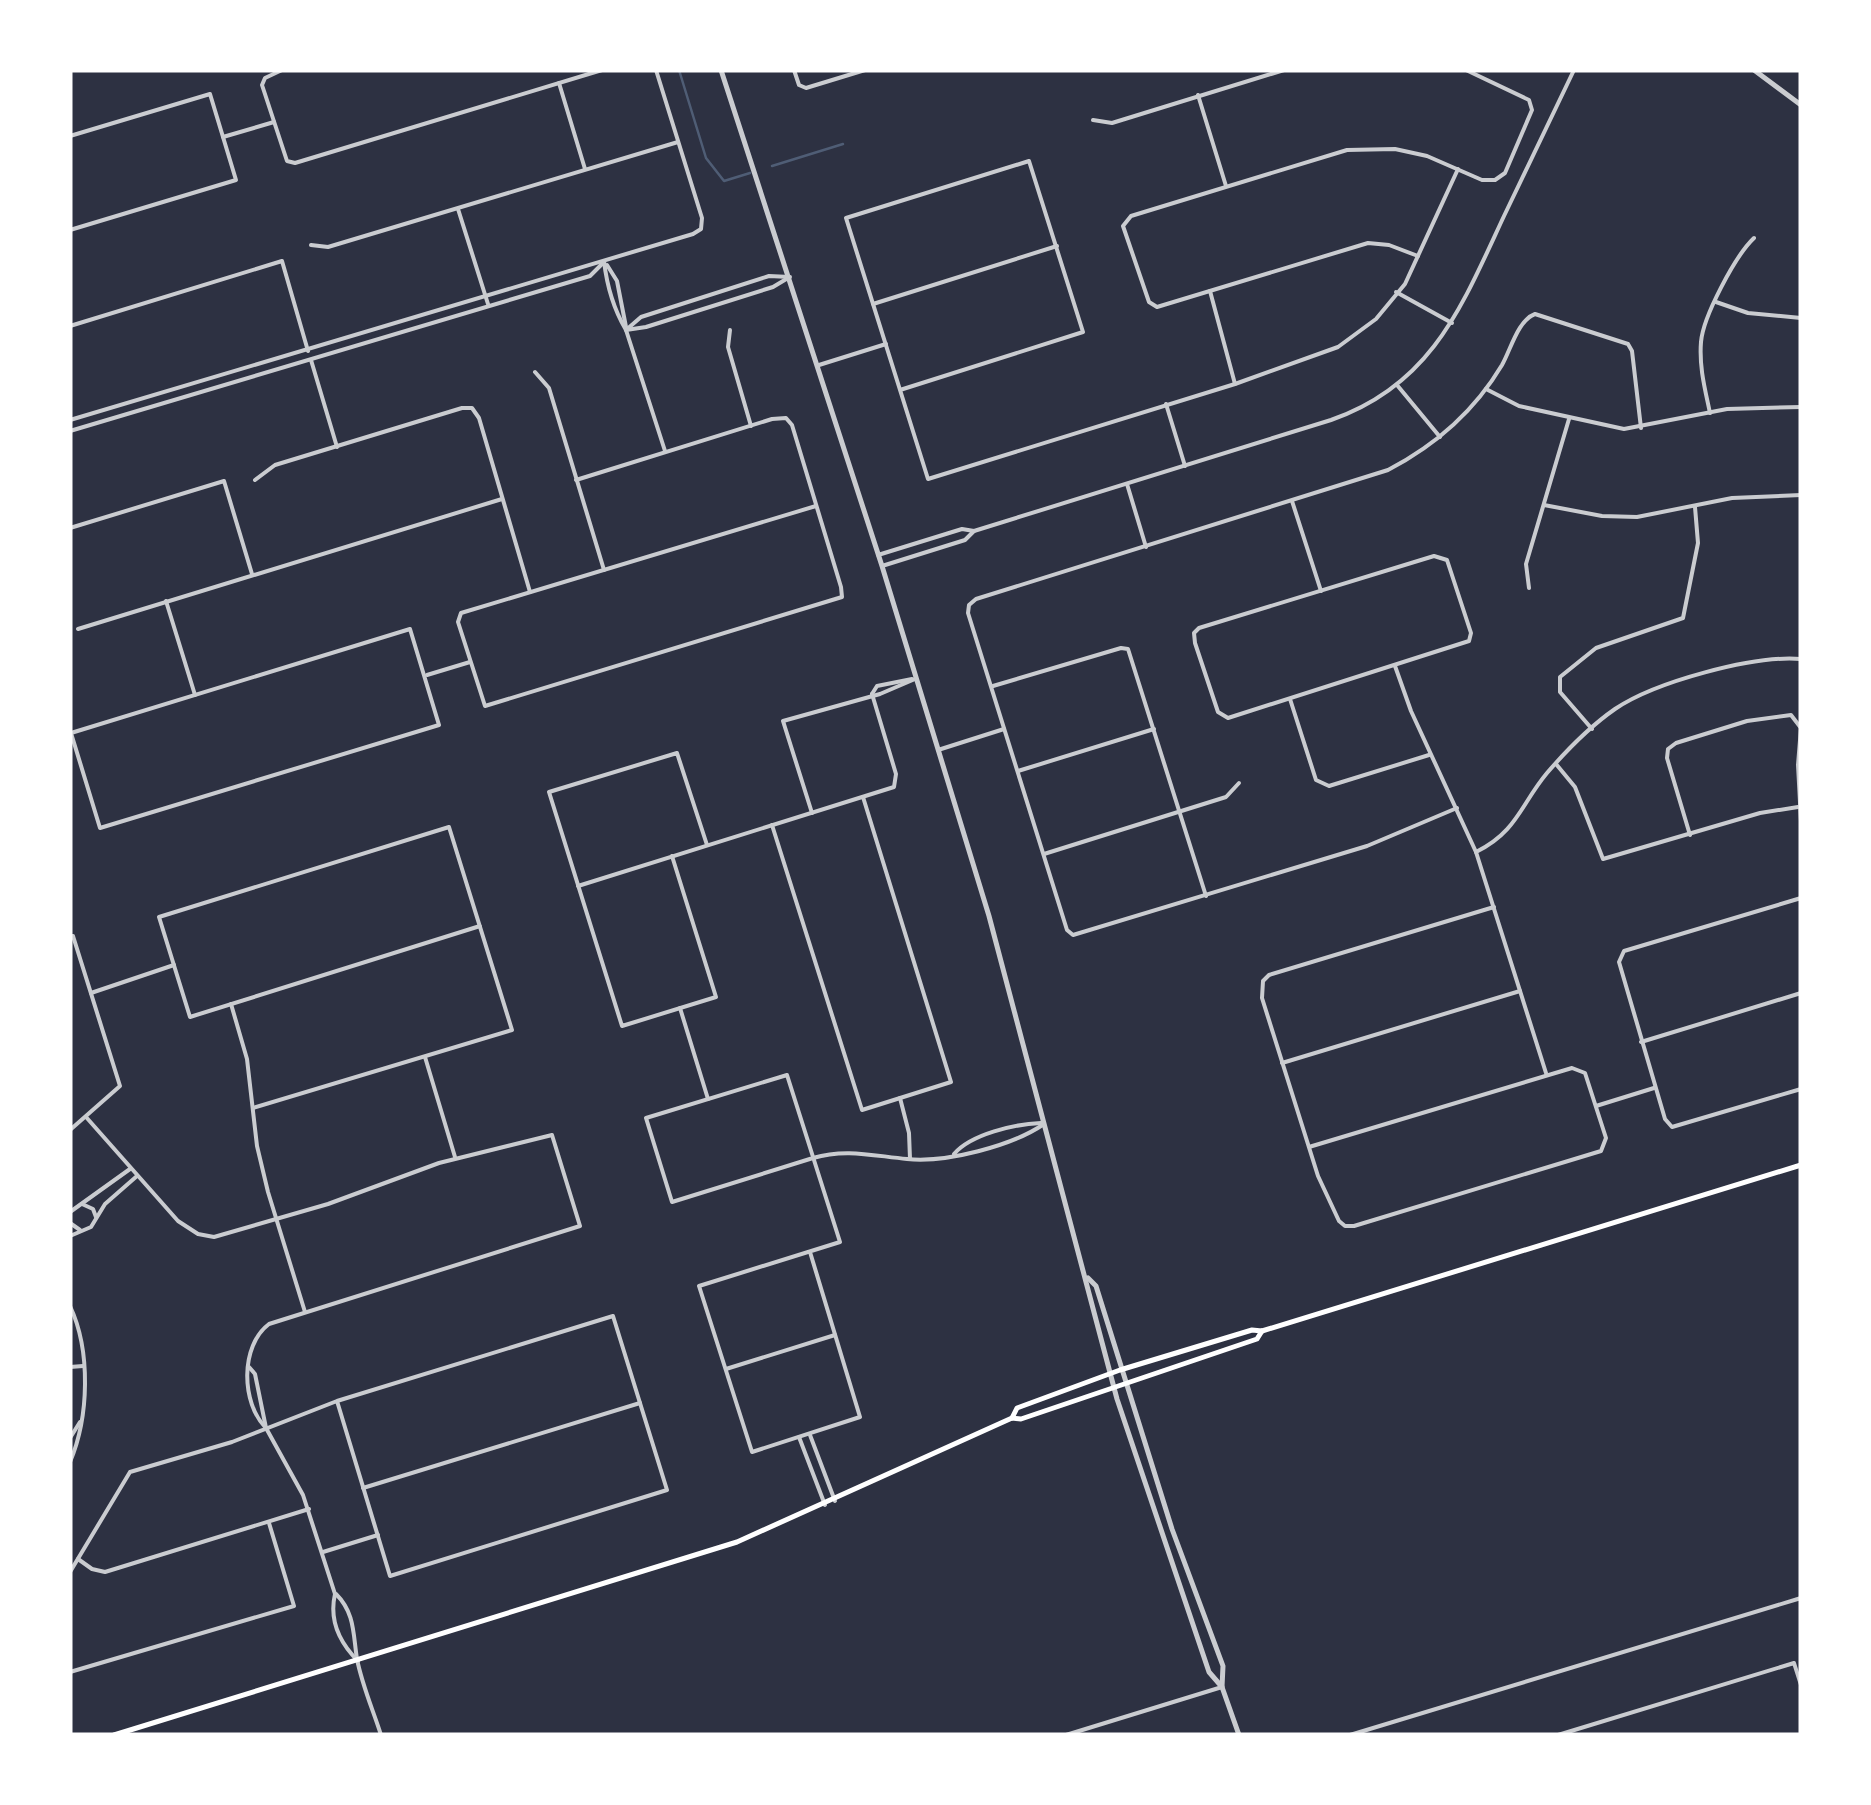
<svg xmlns="http://www.w3.org/2000/svg" width="1871" height="1805" font-family="Inter,sans-serif">
<style>
.lines{fill:none;stroke-linecap:round;stroke-linejoin:round}
.stream{stroke:#4f5d75;stroke-width:2.5}
.minor{stroke:#caccd0;stroke-width:4}
.tertiary{stroke:#caccd0;stroke-width:5}
.secondary{stroke:#fff;stroke-width:5}
</style>
<rect width="100%" height="100%" fill="#2d3142"/>
<g class="lines">
<g class="stream">
<path d="M679 70 706 158 724 181 750 173"/>
<path d="M772 166 843 144"/>
</g>
<g class="minor">
<path d="M282 70 265 78 262 85 287 161 295 163 602 70"/>
<path d="M794 70 799 85 806 88 865 70"/>
<path d="M559 83 585 169"/>
<path d="M1198 95 1226 186"/>
<path d="M1093 120 1112 123 1284 70"/>
<path d="M70 136 210 94 236 180 70 230"/>
<path d="M223 137 274 122"/>
<path d="M458 209 488 304"/>
<path d="M311 245 328 247 678 142"/>
<path d="M1418 256 1389 245 1368 243 1157 307 1149 302 1123 226 1131 216 1347 150 1395 149 1427 156 1482 180H1495L1505 173 1532 110 1529 100 1466 70"/>
<path d="M604 261C607 287 613 308 626 330L665 451"/>
<path d="M607 265 617 281 626 327"/>
<path d="M1210 291 1235 384"/>
<path d="M1396 292 1452 323"/>
<path d="M1716 302 1748 313 1801 318"/>
<path d="M873 304 1057 246"/>
<path d="M70 326 282 261 308 351"/>
<path d="M626 330 641 317 769 276 790 277"/>
<path d="M626 330 646 327 773 287 788 278"/>
<path d="M730 330 728 347 751 426"/>
<path d="M311 360 337 447"/>
<path d="M819 365 886 344"/>
<path d="M535 372 549 388 604 570"/>
<path d="M1397 385 1440 437"/>
<path d="M1486 389 1519 406 1624 429 1727 409 1801 407"/>
<path d="M900 390 1083 332 1029 161 846 218 928 479 1235 384 1338 347 1376 319 1405 284 1458 169"/>
<path d="M1166 404 1185 466"/>
<path d="M1710 413C1705 389 1699 367 1701 342 1703 317 1735 256 1754 238"/>
<path d="M70 420 693 234 701 229 702 218 656 70"/>
<path d="M70 431 590 276 603 263"/>
<path d="M255 480 275 465 462 408H472L479 418 530 592"/>
<path d="M576 480 772 419 786 418 792 425 841 587 842 597 485 706 458 622 461 613 816 506"/>
<path d="M1127 484 1146 547"/>
<path d="M1292 501 1321 591"/>
<path d="M1544 505 1602 516 1637 517 1732 498 1801 495"/>
<path d="M70 528 224 481 252 574"/>
<path d="M878 555 962 529 974 531 1331 420C1432 385 1462 306 1504 216 1527 168 1550 119 1574 70"/>
<path d="M1434 556 1447 560 1471 633 1469 641 1228 718 1218 712 1195 643 1194 633 1199 628Z"/>
<path d="M882 566 965 540 974 531"/>
<path d="M1529 588 1526 564 1569 419"/>
<path d="M166 601 195 695"/>
<path d="M78 629 502 499"/>
<path d="M410 629 439 725 100 828 71 733Z"/>
<path d="M1395 666 1411 711 1476 852 1546 1073"/>
<path d="M427 675 470 662"/>
<path d="M993 686 1121 648 1128 649 1206 896"/>
<path d="M872 694 877 686 912 679"/>
<path d="M1290 699 1316 780 1329 786 1429 755"/>
<path d="M1592 729 1560 692V677L1596 648 1683 618 1698 543 1695 507"/>
<path d="M938 750 1004 729"/>
<path d="M1556 764 1575 787 1603 859 1760 813 1798 807"/>
<path d="M1018 771 1154 729"/>
<path d="M1457 808 1367 846 1073 935 1067 930 968 613 969 605 976 599 1388 470C1436 445 1474 412 1502 365 1511 349 1518 320 1535 314L1628 344 1632 351 1641 428"/>
<path d="M812 813 783 721 880 694 915 679"/>
<path d="M772 825 862 1110 951 1082 863 797"/>
<path d="M1690 835 1667 758 1668 749 1676 743 1747 721 1791 715 1801 728 1798 765 1801 821"/>
<path d="M1476 852C1517 832 1521 804 1547 773 1566 751 1592 725 1615 709 1655 682 1753 655 1801 659"/>
<path d="M1044 854 1226 797 1239 783"/>
<path d="M672 856 716 997 622 1026 549 792 677 753 707 845"/>
<path d="M578 886 894 787 896 774 872 694"/>
<path d="M1801 898 1624 951 1619 962 1665 1119 1672 1127 1801 1089"/>
<path d="M70 937 73 936 120 1086 70 1130"/>
<path d="M91 993 174 965"/>
<path d="M231 1004 247 1059 257 1146 268 1192 305 1312"/>
<path d="M680 1008 708 1099"/>
<path d="M1641 1042 1801 993"/>
<path d="M425 1057 455 1157"/>
<path d="M1282 1063 1520 991"/>
<path d="M900 1098 909 1133 910 1159"/>
<path d="M1596 1106 1654 1088"/>
<path d="M253 1108 512 1030 449 827 159 917 190 1017 480 926"/>
<path d="M86 1117 178 1221 198 1234 214 1237 328 1204 439 1163 552 1135 580 1226 269 1324C240 1346 241 1403 266 1428L303 1495 335 1594C329 1620 339 1642 358 1661"/>
<path d="M1309 1147 1572 1068 1585 1073 1606 1138 1601 1151 1354 1226H1345L1339 1221 1318 1176 1262 998 1263 981 1269 975 1494 907"/>
<path d="M954 1154C971 1134 1015 1124 1041 1123"/>
<path d="M82 1204 93 1209 96 1217"/>
<path d="M70 1212 130 1169"/>
<path d="M70 1223 80 1230"/>
<path d="M70 1236 91 1227 105 1204 137 1176"/>
<path d="M810 1252 860 1417 752 1452 699 1286 840 1242 787 1075 646 1118 672 1202 813 1158C846 1148 874 1156 907 1159 946 1163 1012 1146 1044 1124"/>
<path d="M70 1306C91 1351 89 1417 70 1462"/>
<path d="M70 1367 83 1366"/>
<path d="M249 1367 255 1374 266 1428"/>
<path d="M726 1369 835 1335"/>
<path d="M810 1435 835 1501"/>
<path d="M799 1437 825 1505"/>
<path d="M70 1438 80 1422"/>
<path d="M363 1488 640 1403"/>
<path d="M323 1552 378 1535"/>
<path d="M78 1559 92 1569 105 1572 309 1509"/>
<path d="M70 1572 130 1472 232 1442 337 1401 613 1316 667 1490 390 1576 337 1401"/>
<path d="M336 1594C355 1613 353 1634 357 1659 362 1685 373 1710 381 1735"/>
<path d="M70 1672 294 1606 269 1523"/>
<path d="M1066 1735 1222 1687"/>
<path d="M1350 1735 1801 1598"/>
<path d="M1558 1735 1794 1663 1801 1685"/>
</g>
<g class="tertiary">
<path d="M721 70 882 566 989 916 1117 1399 1209 1672 1222 1687"/>
<path d="M1754 70 1801 105"/>
<path d="M1088 1278 1096 1286 1172 1529 1223 1666 1222 1687 1239 1735"/>
</g>
<g class="secondary">
<path d="M1012 1418 1017 1408 1120 1370 1252 1330 1262 1331 1801 1165"/>
<path d="M114 1735 737 1542 1012 1418 1021 1419 1257 1339 1262 1331"/>
</g>
</g>
<rect width="1871" height="1805" fill="none" stroke="#ffffff" stroke-width="145"/>
</svg>
